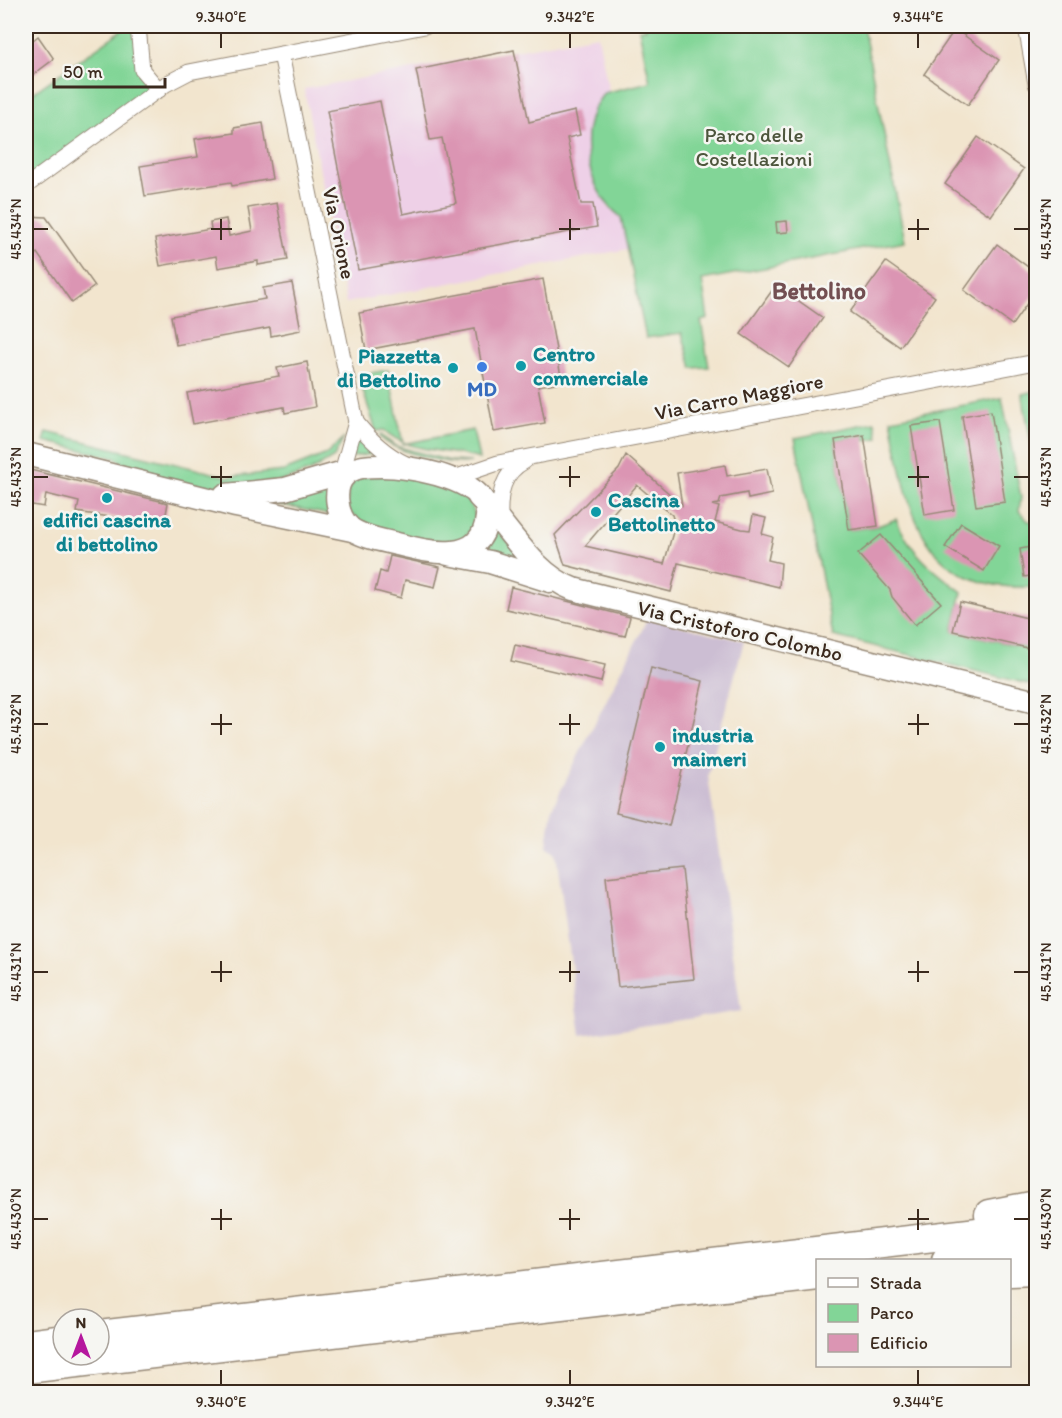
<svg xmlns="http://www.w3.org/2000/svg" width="1062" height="1418" font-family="Itim,sans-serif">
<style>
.built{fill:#eed0e7}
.industrial{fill:#ccbed3}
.green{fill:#82d597;stroke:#5e805a;stroke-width:1.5}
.building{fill:#db95b3;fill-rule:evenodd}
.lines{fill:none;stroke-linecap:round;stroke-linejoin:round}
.street-casing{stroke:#968876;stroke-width:17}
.secondary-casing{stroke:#968876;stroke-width:25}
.highway-casing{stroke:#968876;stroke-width:31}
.street{stroke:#fff;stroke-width:15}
.secondary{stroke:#fff;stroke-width:22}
.highway{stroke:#fff;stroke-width:28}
.ticks{fill:none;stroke:#3b2a1e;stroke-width:2}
.culture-dot{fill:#0f9aa8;stroke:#f6f6f2;stroke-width:2}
.shop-dot{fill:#3f7fe0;stroke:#f6f6f2;stroke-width:2}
.labels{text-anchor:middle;stroke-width:5;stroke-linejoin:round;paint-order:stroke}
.park-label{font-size:21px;fill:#4d553c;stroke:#f6f6f2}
.street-label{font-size:21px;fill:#3b2a1e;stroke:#f6f6f2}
.culture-label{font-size:21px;font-weight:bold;fill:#0d838f;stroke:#f6f6f2;text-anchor:start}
.shop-label{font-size:21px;font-weight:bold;fill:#366cbe;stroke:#f6f6f2}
.quarter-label{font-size:24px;font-weight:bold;fill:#734f52;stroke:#f6f6f2}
.neatline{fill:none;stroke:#3b2a1e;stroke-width:2}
.ticks-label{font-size:15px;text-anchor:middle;fill:#3b2a1e}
</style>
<rect width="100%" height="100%" fill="#f6f6f2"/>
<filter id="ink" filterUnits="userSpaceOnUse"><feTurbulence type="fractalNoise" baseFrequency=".0167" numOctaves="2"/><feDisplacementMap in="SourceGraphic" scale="12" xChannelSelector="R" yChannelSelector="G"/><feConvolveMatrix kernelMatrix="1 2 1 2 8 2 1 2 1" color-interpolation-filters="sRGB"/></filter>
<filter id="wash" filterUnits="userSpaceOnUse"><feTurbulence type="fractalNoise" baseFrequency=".008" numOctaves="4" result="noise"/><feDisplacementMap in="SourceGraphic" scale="24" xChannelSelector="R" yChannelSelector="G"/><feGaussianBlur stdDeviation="1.35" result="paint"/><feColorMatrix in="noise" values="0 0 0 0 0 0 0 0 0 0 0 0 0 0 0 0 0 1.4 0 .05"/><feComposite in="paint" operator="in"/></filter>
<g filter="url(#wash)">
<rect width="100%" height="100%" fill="#f2e5ce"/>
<path class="built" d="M598 35 609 92 604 93 608 207 621 217 628 249 346 303 304 89Z"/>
<path class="industrial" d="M648 618 744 641 708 775 741 1011 581 1035 556 853 547 846 552 808Z"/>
<g class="green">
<path d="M128 26H138L142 70 159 90 26 186V98Z"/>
<path d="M645 26H863L905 241 702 280 708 319 701 321 709 367 692 368 682 333 646 338 621 217C591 194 579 148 592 113 594 106 600 99 604 93L650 82 639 29H646Z"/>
<path d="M388 370 403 444 473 430 479 459C452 449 409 454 384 430L376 431 358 375Z"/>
<path d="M1036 391V468L1022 394Z"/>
<path d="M1002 398 1021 497 1019 511 1028 521 1036 522V587C919 593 908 510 891 419Z"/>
<path d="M875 422 878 438 866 440 865 435 835 440 849 530 878 526 896 519C911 554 933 570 962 592L953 631 1036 650V686L833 636 795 438Z"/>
<path d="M47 432 228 477 284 471 327 454 344 438 334 457 311 471 282 481 222 487 191 484 138 472 115 458 44 441Z"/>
<path d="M381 435 395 446 450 461 471 462C450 466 395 452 380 437Z"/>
<path d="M356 442 365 443 374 454 350 457Z"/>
<path d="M412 474C435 484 483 493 474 527L463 539 455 542 417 540 362 524 347 510 348 489 358 477Z"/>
<path d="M330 483V515L265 502Z"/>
<path d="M493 526 528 562 480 551Z"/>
</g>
<g id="blocks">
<g class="building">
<path d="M955 29 999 60 968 105 924 74Z"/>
<path d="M38 36 54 59 26 80V46Z"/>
<path d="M514 50 529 122 575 111 580 135 567 138 581 204H593L597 227 358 270 327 111 380 101 403 214 456 203 442 138 430 140 416 70Z"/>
<path d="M263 123 272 179 232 186 231 182 145 196 140 166 198 157 195 139 234 133V128Z"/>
<path d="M978 137 1024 169 991 216 945 184Z"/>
<path d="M277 203 288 260 258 265V261L218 268 216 256 160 266 155 239 211 229 210 222 226 219 229 236 252 231 248 208Z"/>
<path d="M26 216 46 217 95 286 72 303 37 253 26 261Z"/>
<path d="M787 221 788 232 777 233 776 222Z"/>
<path d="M997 244 1036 273V291L1012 325 964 290Z"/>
<path d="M886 262 935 297 900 347 850 312Z"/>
<path d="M543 279 562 382 538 386 545 423 494 432 475 329 366 350 359 313Z"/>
<path d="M292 283 301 330 271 336 270 328 176 345 171 316 265 299 263 288Z"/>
<path d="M776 285 823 318 789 367 741 334Z"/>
<path d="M307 362 315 407 285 413 284 407 193 424 187 393 279 376 277 368Z"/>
<path d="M991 411 1005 502 976 506 962 416Z"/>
<path d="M940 422 954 510 925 515 911 426Z"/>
<path d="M864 435 878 526 849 530 835 440Z"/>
<path d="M626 455 682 505 677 473 725 465 727 476 767 469 772 494 748 499 747 493 721 498 719 504 712 505 719 507 715 522 742 529 750 530 753 515 766 518 762 534 773 537 768 560 781 563 779 587 678 563 671 592 565 565 555 535 619 469ZM637 485 672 515 675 525 664 564 585 546Z"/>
<path d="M26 469 168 503 164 525 77 512 79 502 46 494 44 507 26 504Z"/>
<path d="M961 523 999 546 984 571 945 547Z"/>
<path d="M881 535 941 603 915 625 892 597 890 590 858 554Z"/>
<path d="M1036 546V575L1024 577 1020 549Z"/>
<path d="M390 556 440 567 435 587 405 580 401 598 375 591 380 571 386 573Z"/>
<path d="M511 587 630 617 625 636 506 609Z"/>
<path d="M960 602 1036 620V650L953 631Z"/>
<path d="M515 645 605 665 601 682 511 661Z"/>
<path d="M651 668 703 681 669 826 616 813Z"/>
<path d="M682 869 694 979 618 987 606 877Z"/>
</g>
</g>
</g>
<g filter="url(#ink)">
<use href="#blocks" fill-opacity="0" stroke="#968876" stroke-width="1.5"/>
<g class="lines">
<g class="street-casing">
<g id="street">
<path d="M138 26 142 70 159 90"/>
<path d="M1026 26 1036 84"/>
<path d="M281 54 356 422 340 479"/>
<path d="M26 186 166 84 189 72 425 26"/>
<path d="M356 422C370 440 385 454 406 464"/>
<path d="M451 479 498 463 1036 362"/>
<path d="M500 519C499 494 502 473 525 461"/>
</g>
</g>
<g class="secondary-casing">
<g id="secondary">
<path d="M26 454 236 506 352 530"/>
<path d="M381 466C407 466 491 478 487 517 482 568 425 551 393 543 380 540 360 536 350 528 337 517 331 487 346 474 355 466 369 466 381 466Z"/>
<path d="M225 495 285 489 354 469"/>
<path d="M479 497C509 527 532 573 573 589L1036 702"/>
<path d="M448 554 490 562 550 581"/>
</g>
</g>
<g class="highway-casing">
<g id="highway">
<path d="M989 1214 1036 1205"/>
<path d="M946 1260 1036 1250"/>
<path d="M1010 1272 1036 1271"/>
<path d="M99 1335 1036 1225"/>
<path d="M26 1344 63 1339"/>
<path d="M26 1369 818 1276"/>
</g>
</g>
<use href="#street" class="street"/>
<use href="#secondary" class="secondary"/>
<use href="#highway" class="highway"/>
</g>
</g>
<path class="ticks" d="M221 33V48M570 33V48M918 33V48M221 219V240M570 219V240M918 219V240M33 229H48M211 229H232M559 229H580M908 229H929M1014 229H1029M221 466V487M570 466V487M918 466V487M33 477H48M211 477H232M559 477H580M908 477H929M1014 477H1029M221 714V735M570 714V735M918 714V735M33 724H48M211 724H232M559 724H580M908 724H929M1014 724H1029M221 961V982M570 961V982M918 961V982M33 972H48M211 972H232M559 972H580M908 972H929M1014 972H1029M221 1209V1230M570 1209V1230M918 1209V1230M33 1219H48M211 1219H232M559 1219H580M908 1219H929M1014 1219H1029M221 1370V1385M570 1370V1385M918 1370V1385"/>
<g class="culture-dot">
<circle cx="521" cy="366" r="6"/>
<circle cx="453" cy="368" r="6"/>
<circle cx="107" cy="498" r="6"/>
<circle cx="596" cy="512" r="6"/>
<circle cx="660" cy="747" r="6"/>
</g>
<circle class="shop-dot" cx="482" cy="367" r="6"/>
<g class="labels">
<g class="park-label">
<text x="754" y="142">Parco delle<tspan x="754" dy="24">Costellazioni</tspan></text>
</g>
<g class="street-label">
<text transform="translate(339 233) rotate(78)" y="7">Via Orione</text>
<text transform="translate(739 397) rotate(-11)" y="7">Via Carro Maggiore</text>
<text transform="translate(740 631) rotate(13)" y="7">Via Cristoforo Colombo</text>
</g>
<g class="culture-label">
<text x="533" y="361">Centro<tspan x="533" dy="24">commerciale</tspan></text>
<text x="441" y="363" text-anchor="end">Piazzetta<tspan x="441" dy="24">di Bettolino</tspan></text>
<text x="608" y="507">Cascina<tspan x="608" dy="24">Bettolinetto</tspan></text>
<text x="107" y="527" text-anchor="middle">edifici cascina<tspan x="107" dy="24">di bettolino</tspan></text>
<text x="672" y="742">industria<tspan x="672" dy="24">maimeri</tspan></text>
</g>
<g class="shop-label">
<text x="482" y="396">MD</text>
</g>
<g class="quarter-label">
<text x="819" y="299">Bettolino</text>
</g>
</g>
<rect width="1062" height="1418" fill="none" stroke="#f6f6f2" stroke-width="66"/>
<rect x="816" y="1259" width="195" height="108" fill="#f6f6f2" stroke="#aba49d" stroke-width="1.5"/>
<rect x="828" y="1278" width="30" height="9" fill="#ffffff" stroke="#aba49d" stroke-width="1.5"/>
<text x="870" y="1289" font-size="18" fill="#3b2a1e">Strada</text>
<rect x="828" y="1304" width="30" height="18" fill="#82d597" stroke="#aba49d" stroke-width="1.5"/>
<text x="870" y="1319" font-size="18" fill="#3b2a1e">Parco</text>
<rect x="828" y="1334" width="30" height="18" fill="#db95b3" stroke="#aba49d" stroke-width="1.5"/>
<text x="870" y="1349" font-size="18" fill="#3b2a1e">Edificio</text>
<g transform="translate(81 1337)"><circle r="28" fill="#f6f6f2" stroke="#aba49d" stroke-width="1.5"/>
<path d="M0-4.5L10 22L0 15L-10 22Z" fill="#b5179e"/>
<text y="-9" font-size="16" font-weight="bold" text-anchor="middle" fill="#3b2a1e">N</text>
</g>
<path d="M54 78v9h111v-9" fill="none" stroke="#3b2a1e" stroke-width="3"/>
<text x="63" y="78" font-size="18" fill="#3b2a1e" stroke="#f6f6f2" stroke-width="4.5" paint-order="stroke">50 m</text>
<rect x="33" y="33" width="996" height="1352" class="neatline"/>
<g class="ticks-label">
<text x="221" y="22">9.340°E</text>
<text x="570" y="22">9.342°E</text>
<text x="918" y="22">9.344°E</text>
<text transform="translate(16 229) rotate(-90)" y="5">45.434°N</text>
<text transform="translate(1046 229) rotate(-90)" y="5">45.434°N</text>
<text transform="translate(16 477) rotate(-90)" y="5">45.433°N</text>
<text transform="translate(1046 477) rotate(-90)" y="5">45.433°N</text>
<text transform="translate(16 724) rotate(-90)" y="5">45.432°N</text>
<text transform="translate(1046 724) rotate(-90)" y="5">45.432°N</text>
<text transform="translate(16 972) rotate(-90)" y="5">45.431°N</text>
<text transform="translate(1046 972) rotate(-90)" y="5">45.431°N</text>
<text transform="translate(16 1219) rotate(-90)" y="5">45.430°N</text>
<text transform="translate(1046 1219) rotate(-90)" y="5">45.430°N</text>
<text x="221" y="1407">9.340°E</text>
<text x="570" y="1407">9.342°E</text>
<text x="918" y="1407">9.344°E</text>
</g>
</svg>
